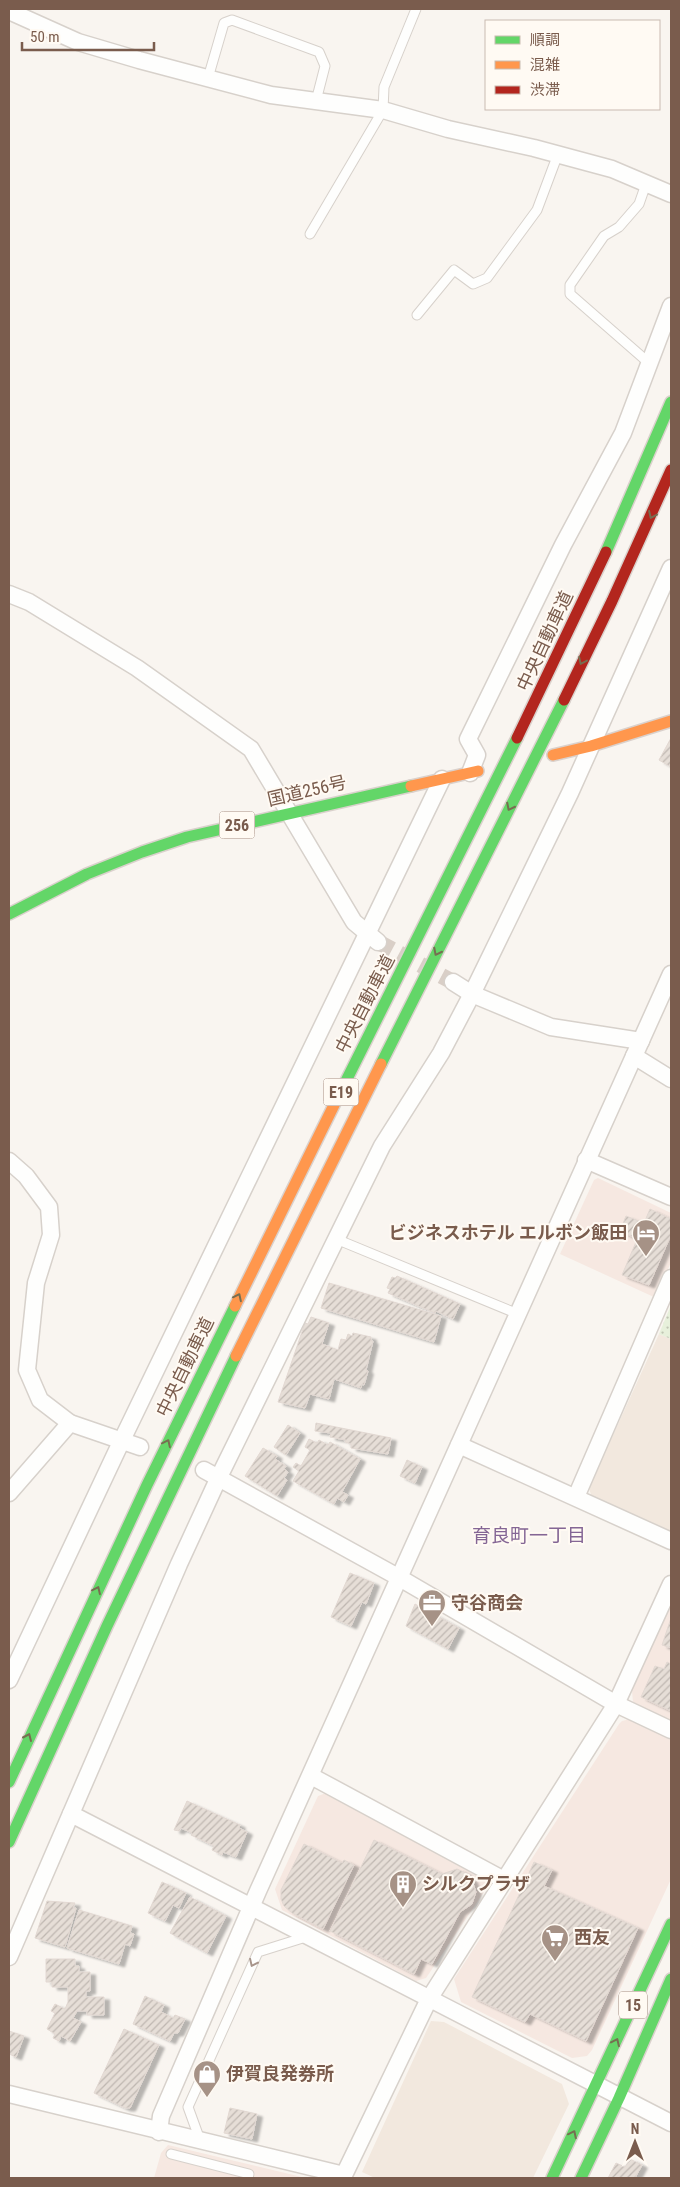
<svg xmlns="http://www.w3.org/2000/svg" width="680" height="2187" font-family="'Roboto Condensed','Noto Sans JP',sans-serif">
<style>
.residential{fill:#f2e8de}
.commercial{fill:#f6e8e1}
.park{fill:url(#park-dots)}
.building{fill:url(#building-hatch);stroke:#e2d8d2;filter:url(#shadow)}
.lines{fill:none;stroke-linecap:round;stroke-linejoin:round}
.street-tunnel{stroke:#d9cfc7;stroke-width:16;stroke-dasharray:16 8;stroke-linecap:butt}
.lane-casing{stroke:#d7d1cb;stroke-width:11}
.street-casing{stroke:#d7d1cb;stroke-width:19}
.fast-casing{stroke:#dad1cc;stroke-width:14}
.slow-casing{stroke:#dad1cc;stroke-width:14}
.jam-casing{stroke:#dad1cc;stroke-width:14}
.lane{stroke:#fefefd;stroke-width:9}
.street{stroke:#fefefd;stroke-width:16}
.fast{stroke:#63d668;stroke-width:11}
.slow{stroke:#ff974d;stroke-width:11}
.jam{stroke:#b3261e;stroke-width:11}
.oneway{stroke:#776e51}
.oneway2{stroke:#a8958b}
.labels{text-anchor:middle;stroke-width:4;stroke-linejoin:round;paint-order:stroke}
.shield{fill:#fffaf3;stroke:#a28b7f;stroke-width:1}
.shield-label{font-size:16px;font-weight:bold;fill:#7a5c4d}
.street-label{font-size:18px;fill:#7a5c4d;stroke:#fffaf3}
.poi-label{font-size:18px;font-weight:bold;fill:#7a5c4d;stroke:#fffaf3;text-anchor:start}
.neighbourhood-label{font-size:19px;fill:#846695;stroke:#fffaf3}
</style>
<defs>
<pattern id="park-dots" width="8" height="8" patternUnits="userSpaceOnUse" patternTransform="scale(1.25)"><rect width="8" height="8" fill="#e7f0db"/><path d="M2 2h.1M6 6h.1" fill="none" stroke="#c0c6b4" stroke-width="1.8" stroke-linecap="round"/></pattern>
<pattern id="building-hatch" width="6" height="6" patternUnits="userSpaceOnUse" patternTransform="scale(1.25)"><rect width="6" height="6" fill="#e6ded7"/><path d="M-1 1l2-2M0 6l6-6M5 7l2-2" fill="none" stroke="#bfb7b1"/></pattern>
<filter id="shadow"><feDropShadow dx="5.5" dy="3" stdDeviation="1" flood-color="#0004"/></filter>
</defs>
<rect width="100%" height="100%" fill="#f9f5f0"/>
<g class="residential">
<path d="M659 1334 671 1339V1532L592 1498 589 1488Z"/>
<path d="M431 2021 444 2022 562 2084 569 2104 533 2178H375L362 2172Z"/>
</g>
<g class="commercial">
<path d="M598 1178 671 1213V1262L656 1298 560 1254 594 1180Z"/>
<path d="M671 1603V1720L633 1703 632 1690Z"/>
<path d="M630 1719 671 1738V1879L592 2050 587 2056 572 2058 461 2002 454 1979 619 1724 622 1721Z"/>
<path d="M326 1793 483 1879 486 1883 484 1892 426 1978 416 1981 282 1910 275 1889 318 1796Z"/>
<path d="M168 2145 306 2178H154L161 2153Z"/>
</g>
<path class="park" d="M671 1305V1339L659 1334Z"/>
<g class="building">
<path d="M671 738V767L659 760Z"/>
<path d="M650 1209 671 1219V1235L649 1285 622 1275Z"/>
<path d="M626 1216 644 1223 637 1239 620 1231Z"/>
<path d="M397 1276 460 1304 453 1319 436 1311 435 1313 388 1293 390 1289 387 1288 392 1277 395 1278Z"/>
<path d="M329 1283 441 1316 434 1342 321 1308Z"/>
<path d="M311 1317 329 1323 322 1344 338 1350 341 1339 346 1340 348 1334 352 1336 353 1333 371 1337V1341H373L366 1370 368 1371 364 1385 362 1384 361 1388 334 1379 329 1399 310 1394 305 1408 278 1402 305 1323 308 1324Z"/>
<path d="M316 1423 391 1438 388 1454 351 1448V1444L345 1442 346 1440 330 1437 331 1433 315 1431Z"/>
<path d="M288 1425 300 1433 286 1455 274 1447Z"/>
<path d="M309 1439 317 1443 319 1440 328 1445 330 1442 360 1459 342 1492 348 1495 344 1502 337 1498 334 1504 293 1481 299 1471 293 1467 296 1463 301 1466 310 1450 305 1447Z"/>
<path d="M263 1448 277 1456 275 1459 286 1466 284 1469 288 1472 284 1478 287 1480 277 1496 245 1476Z"/>
<path d="M407 1460 422 1467 415 1483 400 1476Z"/>
<path d="M350 1573 374 1583 366 1604 362 1602 351 1626 331 1617Z"/>
<path d="M415 1604 459 1628 448 1649 406 1626Z"/>
<path d="M671 1618V1648L662 1645Z"/>
<path d="M667 1662 671 1664V1711L641 1697 655 1666 664 1669Z"/>
<path d="M187 1801 240 1825 239 1828 247 1832 236 1857 223 1852 222 1855 212 1850 214 1846 191 1835 192 1833 181 1828 179 1831 174 1830Z"/>
<path d="M374 1840 442 1874 457 1869 466 1873 472 1880 476 1892 472 1904 460 1912 432 1964 421 1959 414 1974 330 1931Z"/>
<path d="M304 1844 342 1863 344 1860 354 1865 323 1929 292 1913 284 1906 281 1899V1890Z"/>
<path d="M534 1862 552 1870 544 1886 638 1928 586 2041 530 2014 525 2022 472 1997Z"/>
<path d="M162 1882 186 1893 179 1908 173 1905 165 1921 148 1913Z"/>
<path d="M190 1897 226 1916 207 1953 170 1933Z"/>
<path d="M47 1901 75 1903 73 1908H76L65 1947 35 1938Z"/>
<path d="M79 1910 132 1926 130 1933 134 1934 130 1946 125 1944 119 1964 67 1948Z"/>
<path d="M46 1959H75V1966H79V1972H90V1991H86V1997H104V2015H87V2011H77L73 2018 81 2022 70 2041 61 2036 59 2041 53 2038 55 2034 47 2029 55 2013 51 2011 55 2004 65 2009 68 2002V1987H52V1982H46Z"/>
<path d="M145 1996 164 2005 161 2012 173 2018 175 2015 185 2019 178 2033H174L170 2041 133 2024Z"/>
<path d="M124 2029 159 2045 130 2108H125L94 2093Z"/>
<path d="M9 2031 24 2036 16 2057 9 2054Z"/>
<path d="M230 2108 257 2114 252 2139 224 2133Z"/>
<path d="M630 2159 642 2165 635 2178H608L616 2163 625 2167Z"/>
</g>
<g class="lines">
<path class="street-tunnel" d="M378 942 453 982"/>
<g class="lane-casing">
<g id="lane">
<path d="M208 78 224 23 232 20 319 52 325 66 316 101"/>
<path d="M646 184 639 204 619 227 604 236 570 285V294L649 363"/>
<path d="M310 234 383 110 384 87 416 9"/>
<path d="M417 315 454 270 473 284 487 278 537 210 558 154"/>
<path d="M336 1239 518 1314"/>
<path d="M200 2140 188 2107 258 1952 309 1936"/>
<path d="M171 2154 249 2174 248 2178"/>
</g>
</g>
<g class="street-casing">
<g id="street">
<path d="M9 11 78 42 139 60 271 95 383 110 448 129 534 148 612 169 671 194"/>
<path d="M9 594 29 602 137 668 251 749 354 922 378 942"/>
<path d="M470 773 477 755 468 739 563 545 623 433 671 306"/>
<path d="M453 982 472 994 551 1027 641 1041"/>
<path d="M634 1056 671 1079"/>
<path d="M586 1160 671 1197"/>
<path d="M9 1161 26 1176 49 1207 51 1235 36 1283 27 1370 40 1400 70 1423 140 1447"/>
<path d="M459 1445 671 1541"/>
<path d="M204 1470 398 1577 616 1704 671 1730"/>
<path d="M9 1493 70 1423"/>
<path d="M576 1497 671 1278"/>
<path d="M9 1680 122 1440 442 779"/>
<path d="M311 1776 504 1880"/>
<path d="M71 1814 671 2123"/>
<path d="M9 1957 179 1564 219 1477 382 1146 441 1053 472 994 570 793 671 568"/>
<path d="M9 2094 344 2175 429 1999 616 1704 671 1584"/>
<path d="M159 2132 161 2116 258 1891 671 974"/>
</g>
</g>
<g class="fast-casing">
<g id="fast">
<path d="M606 552 671 402"/>
<path d="M9 914 87 874 142 852 187 837 411 786"/>
<path d="M381 1064 564 700"/>
<path d="M337 1099 517 738"/>
<path d="M9 1782 147 1485 235 1306"/>
<path d="M9 1842 107 1626 236 1356"/>
<path d="M552 2178 671 1924"/>
<path d="M581 2178 619 2098 671 1979"/>
</g>
</g>
<g class="slow-casing">
<g id="slow">
<path d="M553 755 591 746 671 721"/>
<path d="M411 786 478 771"/>
<path d="M235 1306 337 1099"/>
<path d="M236 1356 381 1064"/>
</g>
</g>
<g class="jam-casing">
<g id="jam">
<path d="M564 700 612 601 671 470"/>
<path d="M517 738 606 552"/>
</g>
</g>
<use href="#lane" class="lane"/>
<use href="#street" class="street"/>
<use href="#fast" class="fast"/>
<use href="#slow" class="slow"/>
<use href="#jam" class="jam"/>
</g>
<defs><path id="oneway-chevron" d="M-2-3.5L2.5 0L-2 3.5" fill="none" stroke-width="1.6" stroke-linecap="round" stroke-linejoin="round" transform="scale(1.25)"/></defs>
<g class="oneway">
<use href="#oneway-chevron" transform="translate(652 515) rotate(115)"/>
<use href="#oneway-chevron" transform="translate(582 661) rotate(115)"/>
<use href="#oneway-chevron" transform="translate(510 807) rotate(117)"/>
<use href="#oneway-chevron" transform="translate(437 952) rotate(117)"/>
<use href="#oneway-chevron" transform="translate(238 1297) rotate(-64)"/>
<use href="#oneway-chevron" transform="translate(167 1443) rotate(-64)"/>
<use href="#oneway-chevron" transform="translate(97 1590) rotate(-65)"/>
<use href="#oneway-chevron" transform="translate(28 1737) rotate(-66)"/>
<use href="#oneway-chevron" transform="translate(616 2042) rotate(-65)"/>
<use href="#oneway-chevron" transform="translate(573 2134) rotate(-64)"/>
</g>
<use class="oneway2" href="#oneway-chevron" transform="translate(253 1963) rotate(115)"/>
<defs>
<g id="hotel-pin" transform="scale(1.4375)"><path d="M0 17L-7.5 6A9.5 9.5 0 1 1 7.5 6Z" fill="#a69286" stroke="#fffaf3"/><path d="M-6-4.5h1.5V1H6V5H4.5V3h-9V5H-6ZM-4 0a1.8 1.8 0 1 1 3.6 0ZM.5 0V-2.5h3Q6-2.5 6 0Z" fill="#fff"/></g>
<g id="office-pin" transform="scale(1.4375)"><path d="M0 17L-7.5 6A9.5 9.5 0 1 1 7.5 6Z" fill="#a69286" stroke="#fffaf3"/><path d="M-6-3h4V-5.5h4V-3h4V5H-6ZM-1-4.5V-3h2v-1.5ZM-6 0V1H6V0Z" fill="#fff"/></g>
<g id="building-pin" transform="scale(1.4375)"><path d="M0 17L-7.5 6A9.5 9.5 0 1 1 7.5 6Z" fill="#a69286" stroke="#fffaf3"/><path d="M-4-6H4V6H1V3H-1V6H-4ZM-2.5-4.3h1.7v1.8h-1.7ZM.8-4.3h1.7v1.8H.8ZM-2.5-1h1.7V.8h-1.7ZM.8-1h1.7V.8H.8Z" fill="#fff"/></g>
<g id="supermarket-pin" transform="scale(1.4375)"><path d="M0 17L-7.5 6A9.5 9.5 0 1 1 7.5 6Z" fill="#a69286" stroke="#fffaf3"/><path d="M-6-5.5h2.5l.6 2H6L4.5 2H-2.5L-4.4-4H-6ZM-1.5 3.2a1.3 1.3 0 1 0 .1 0ZM3 3.2a1.3 1.3 0 1 0 .1 0Z" fill="#fff"/></g>
<g id="shop-pin" transform="scale(1.4375)"><path d="M0 17L-7.5 6A9.5 9.5 0 1 1 7.5 6Z" fill="#a69286" stroke="#fffaf3"/><path d="M-5-2.5h2.3a2.7 3.5 0 0 1 5.4 0H5L5.5 6h-11ZM-1.5-2.5h3a1.5 2.3 0 0 0-3 0Z" fill="#fff"/></g>
</defs>
<g fill-rule="evenodd">
<use href="#hotel-pin" x="646" y="1233"/>
<use href="#office-pin" x="432" y="1603"/>
<use href="#building-pin" x="403" y="1884"/>
<use href="#supermarket-pin" x="555" y="1938"/>
<use href="#shop-pin" x="207" y="2074"/>
</g>
<g class="labels">
<g class="shield">
<rect x="219.5" y="811.5" width="35" height="27" rx="4"/>
<rect x="323.5" y="1078.5" width="35" height="27" rx="4"/>
<rect x="619" y="1991.5" width="28" height="27" rx="4"/>
</g>
<g class="shield-label">
<text x="237" y="831">256</text>
<text x="341" y="1098">E19</text>
<text x="633" y="2011">15</text>
</g>
<g class="street-label">
<text transform="translate(545 641) rotate(-65)" y="6">中央自動車道</text>
<text transform="translate(307 791) rotate(-13)" y="6">国道256号</text>
<text transform="translate(365 1004) rotate(-63)" y="6">中央自動車道</text>
<text transform="translate(185 1367) rotate(-64)" y="6">中央自動車道</text>
</g>
<g class="poi-label">
<text x="627" y="1239" text-anchor="end">ビジネスホテル エルボン飯田</text>
<text x="451" y="1609">守谷商会</text>
<text x="422" y="1890">シルクプラザ</text>
<text x="574" y="1944">西友</text>
<text x="226" y="2080">伊賀良発券所</text>
</g>
<g class="neighbourhood-label">
<text x="529" y="1542">育良町一丁目</text>
</g>
</g>
<rect width="680" height="2187" fill="none" stroke="#7a5c4d" stroke-width="20"/>
<rect x="485" y="20" width="175" height="90" fill="#fffaf3" stroke="#cabbb1"/>
<rect x="495" y="36" width="25" height="8" fill="#63d668" stroke="#cabbb1"/>
<text x="530" y="45" font-size="15" fill="#7a5c4d">順調</text>
<rect x="495" y="61" width="25" height="8" fill="#ff974d" stroke="#cabbb1"/>
<text x="530" y="70" font-size="15" fill="#7a5c4d">混雑</text>
<rect x="495" y="86" width="25" height="8" fill="#b3261e" stroke="#cabbb1"/>
<text x="530" y="95" font-size="15" fill="#7a5c4d">渋滞</text>
<g transform="translate(635 2142)" stroke="#fffaf3" stroke-width="4" paint-order="stroke">
<path d="M0-4L9 19L0 12L-9 19Z" fill="#7a5c4d"/>
<text y="-8" font-size="14" font-weight="bold" text-anchor="middle" fill="#7a5c4d">N</text>
</g>
<path d="M22 42v8h132v-8" fill="none" stroke="#7a5c4d" stroke-width="2.5"/>
<text x="30" y="42" font-size="15" fill="#7a5c4d" stroke="#fffaf3" stroke-width="4" paint-order="stroke">50 m</text>
</svg>
